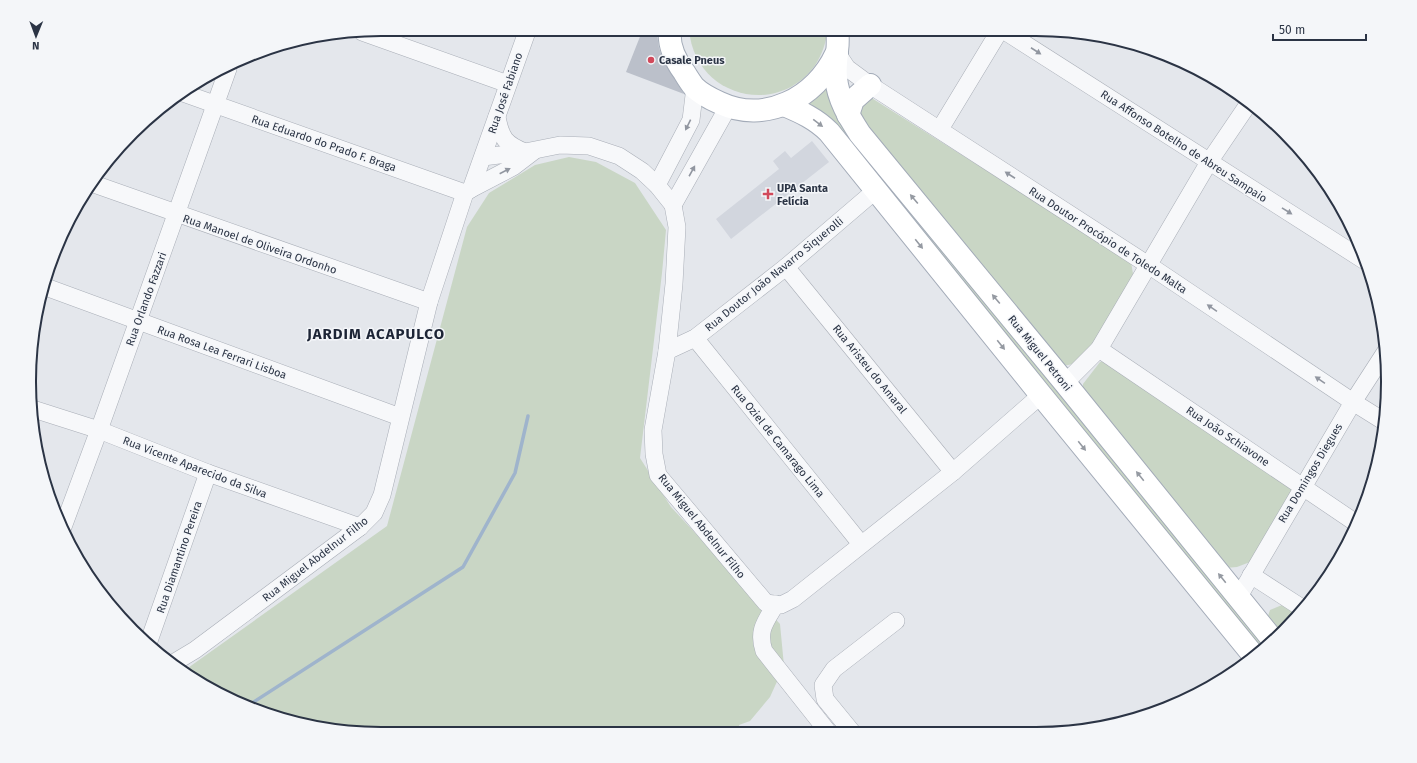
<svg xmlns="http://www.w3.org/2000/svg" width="1417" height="763" font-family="'Fira Sans',sans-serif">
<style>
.built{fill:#d2d6de}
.green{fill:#c9d6c5}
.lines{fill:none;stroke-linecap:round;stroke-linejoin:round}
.stream{stroke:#9fb4cc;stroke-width:3.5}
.building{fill:#bbc0ca}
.minor-casing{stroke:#a9aeb7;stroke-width:18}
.major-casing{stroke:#a3abb8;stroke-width:24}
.minor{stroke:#f7f8fa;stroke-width:17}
.major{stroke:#fff;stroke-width:22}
.oneway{fill:#9196a0}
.oneway2{fill:#959aa2}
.poi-dot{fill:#d1495b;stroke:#f4f6f9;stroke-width:1.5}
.labels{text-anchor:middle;stroke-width:3;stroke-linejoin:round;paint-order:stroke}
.poi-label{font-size:11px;font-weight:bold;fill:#2b3445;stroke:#f4f6f9;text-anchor:start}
.street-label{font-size:11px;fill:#2b3445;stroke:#f4f6f9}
.district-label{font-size:15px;font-weight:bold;letter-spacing:1px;fill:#1d2536;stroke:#f4f6f9}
.rim{fill:none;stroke:#2b3445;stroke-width:2}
</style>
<rect width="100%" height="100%" fill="#e4e7ec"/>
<path class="built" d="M812 141 829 162 731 239 716 219 779 169 773 161 785 151 791 158Z"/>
<g class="green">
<path d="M689 29H827C827 41 822 54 816 64 778 119 694 97 689 29Z"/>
<path d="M833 82 1269 643 1257 654 808 104Z"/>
<path d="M870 97 1131 262 1133 274C1123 293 1087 370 1064 365L866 131 856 109Z"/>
<path d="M569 157 596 162 635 183 666 230 662 273 640 458 671 507 780 624 784 666 770 697 750 721 739 725 741 732 359 733 290 722 205 687 185 670 387 526 467 227 489 193 535 165Z"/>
<path d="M1105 361 1289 484 1292 490 1250 562 1237 567 1225 568 1083 392V384L1100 362Z"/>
<path d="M1282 605 1298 614 1279 635 1268 616 1270 610Z"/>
</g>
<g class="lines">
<path class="stream" d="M249 705 463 567 515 473 528 416"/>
</g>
<path class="building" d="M643 29 657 34 659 48 664 62 684 94 626 72Z"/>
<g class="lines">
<g class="minor-casing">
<g id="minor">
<path d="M1003 30 1365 261"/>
<path d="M362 32 508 84"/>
<path d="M837 53 847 68 870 85 1156 270 1353 402 1385 422"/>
<path d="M183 93 465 193"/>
<path d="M497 117C501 138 505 144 525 152"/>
<path d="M940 129 1000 30"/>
<path d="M483 157 525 152 560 145 589 146 619 156 642 171 657 185 673 205 677 227 674 284 667 351 653 430 654 454 658 475 766 603 781 605 793 599 953 472 1041 395"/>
<path d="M91 183 429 302"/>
<path d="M657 185 691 120 695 87"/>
<path d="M471 189 513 167 534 151"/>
<path d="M673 205 728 107"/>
<path d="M786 267 953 472"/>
<path d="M43 286 400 417"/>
<path d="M695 338 861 544"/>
<path d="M1099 349 1356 523"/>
<path d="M667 351 695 338 786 267 876 190"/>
<path d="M1065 383 1099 349 1209 162 1249 103"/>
<path d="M30 408 99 430 208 473 360 527"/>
<path d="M63 527 99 430 228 69"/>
<path d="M1251 575 1302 608"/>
<path d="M1238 598 1353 402 1386 351"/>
<path d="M776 604C766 621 757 630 764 651L828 732"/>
<path d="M149 641 208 473"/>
<path d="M175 662 195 650 360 527 374 513 382 495 429 302 465 193 471 189 528 29"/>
<path d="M852 732 825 699 823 685 834 669 896 621"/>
</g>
</g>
<g class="major-casing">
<g id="major">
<path d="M670 29C668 44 675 60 684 72 687 77 690 82 694 87 701 94 711 99 720 103 765 124 816 98 836 54 839 48 837 37 838 30"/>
<path d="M837 53C836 61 835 70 836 78 838 99 849 117 860 134L1065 383 1273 640"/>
<path d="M784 105C801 112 816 119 829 132L1041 395 1254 656"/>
<path d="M848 115 853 100 870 85"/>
</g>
</g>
<use href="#minor" class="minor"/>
<use href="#major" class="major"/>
</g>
<defs><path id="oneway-solid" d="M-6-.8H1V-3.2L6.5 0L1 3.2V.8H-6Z"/></defs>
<g class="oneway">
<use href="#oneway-solid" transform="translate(1036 51) rotate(33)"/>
<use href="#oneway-solid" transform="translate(688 125) rotate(116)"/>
<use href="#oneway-solid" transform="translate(505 171) rotate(-27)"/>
<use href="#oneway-solid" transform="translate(692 171) rotate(-61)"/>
<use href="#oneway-solid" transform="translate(1010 175) rotate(-147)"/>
<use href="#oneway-solid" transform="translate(1287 211) rotate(32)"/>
<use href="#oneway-solid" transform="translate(1212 308) rotate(-146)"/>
<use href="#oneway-solid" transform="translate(1320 380) rotate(-146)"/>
</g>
<g class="oneway2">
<use href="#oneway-solid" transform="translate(818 123) rotate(37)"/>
<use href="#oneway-solid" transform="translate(914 199) rotate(-130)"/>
<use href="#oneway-solid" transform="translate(919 244) rotate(51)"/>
<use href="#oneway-solid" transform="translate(996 299) rotate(-130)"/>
<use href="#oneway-solid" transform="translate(1001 345) rotate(51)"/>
<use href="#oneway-solid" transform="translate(1082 446) rotate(51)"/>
<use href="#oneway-solid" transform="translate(1140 476) rotate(-129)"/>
<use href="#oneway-solid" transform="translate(1222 578) rotate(-129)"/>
</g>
<g class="poi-dot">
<circle cx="651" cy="60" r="4"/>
<path d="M766 188h4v4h4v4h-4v4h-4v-4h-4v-4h4z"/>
</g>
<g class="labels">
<g class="poi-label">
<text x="659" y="64">Casale Pneus</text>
<text x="777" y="192">UPA Santa<tspan x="777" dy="13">Felícia</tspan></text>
</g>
<g class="street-label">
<text transform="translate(505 93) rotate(-71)" y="4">Rua José Fabiano</text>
<text transform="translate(324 143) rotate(19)" y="4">Rua Eduardo do Prado F. Braga</text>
<text transform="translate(1184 146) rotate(33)" y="4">Rua Affonso Botelho de Abreu Sampaio</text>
<text transform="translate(1108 240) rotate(33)" y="4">Rua Doutor Procópio de Toledo Malta</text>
<text transform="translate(260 244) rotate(19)" y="4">Rua Manoel de Oliveira Ordonho</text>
<text transform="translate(774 274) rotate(-39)" y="4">Rua Doutor João Navarro Siquerolli</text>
<text transform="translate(146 299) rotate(-70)" y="4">Rua Orlando Fazzari</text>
<text transform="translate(222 352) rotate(20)" y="4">Rua Rosa Lea Ferrari Lisboa</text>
<text transform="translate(1040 353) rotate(51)" y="4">Rua Miguel Petroni</text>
<text transform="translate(870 369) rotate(51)" y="4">Rua Aristeu do Amaral</text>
<text transform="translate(1228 436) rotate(34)" y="4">Rua João Schiavone</text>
<text transform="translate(778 441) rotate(51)" y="4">Rua Oziel de Camarago Lima</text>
<text transform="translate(195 467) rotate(21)" y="4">Rua Vicente Aparecido da Silva</text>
<text transform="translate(1310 473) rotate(-59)" y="4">Rua Domingos Diegues</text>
<text transform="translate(702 526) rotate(51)" y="4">Rua Miguel Abdelnur Filho</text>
<text transform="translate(179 557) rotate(-71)" y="4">Rua Diamantino Pereira</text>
<text transform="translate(315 559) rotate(-38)" y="4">Rua Miguel Abdelnur Filho</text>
</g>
<g class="district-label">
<text x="376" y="339">JARDIM ACAPULCO</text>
</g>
</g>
<path d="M0 0H1417V763H0ZM381 36H1036A345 345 0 0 1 1381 381V382A345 345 0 0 1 1036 727H381A345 345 0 0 1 36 382V381A345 345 0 0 1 381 36Z" fill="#f4f6f9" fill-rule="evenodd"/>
<path class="rim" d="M381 36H1036A345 345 0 0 1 1381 381V382A345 345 0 0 1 1036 727H381A345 345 0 0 1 36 382V381A345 345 0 0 1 381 36Z"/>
<g transform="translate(36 36) rotate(181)" stroke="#f4f6f9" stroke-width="3" paint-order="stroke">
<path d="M0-3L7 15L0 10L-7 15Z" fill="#2b3445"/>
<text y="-6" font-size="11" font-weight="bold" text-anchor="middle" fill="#2b3445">N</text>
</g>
<path d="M1273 34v6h93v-6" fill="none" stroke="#2b3445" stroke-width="2"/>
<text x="1279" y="34" font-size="12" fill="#2b3445" stroke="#f4f6f9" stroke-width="3" paint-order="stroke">50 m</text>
</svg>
